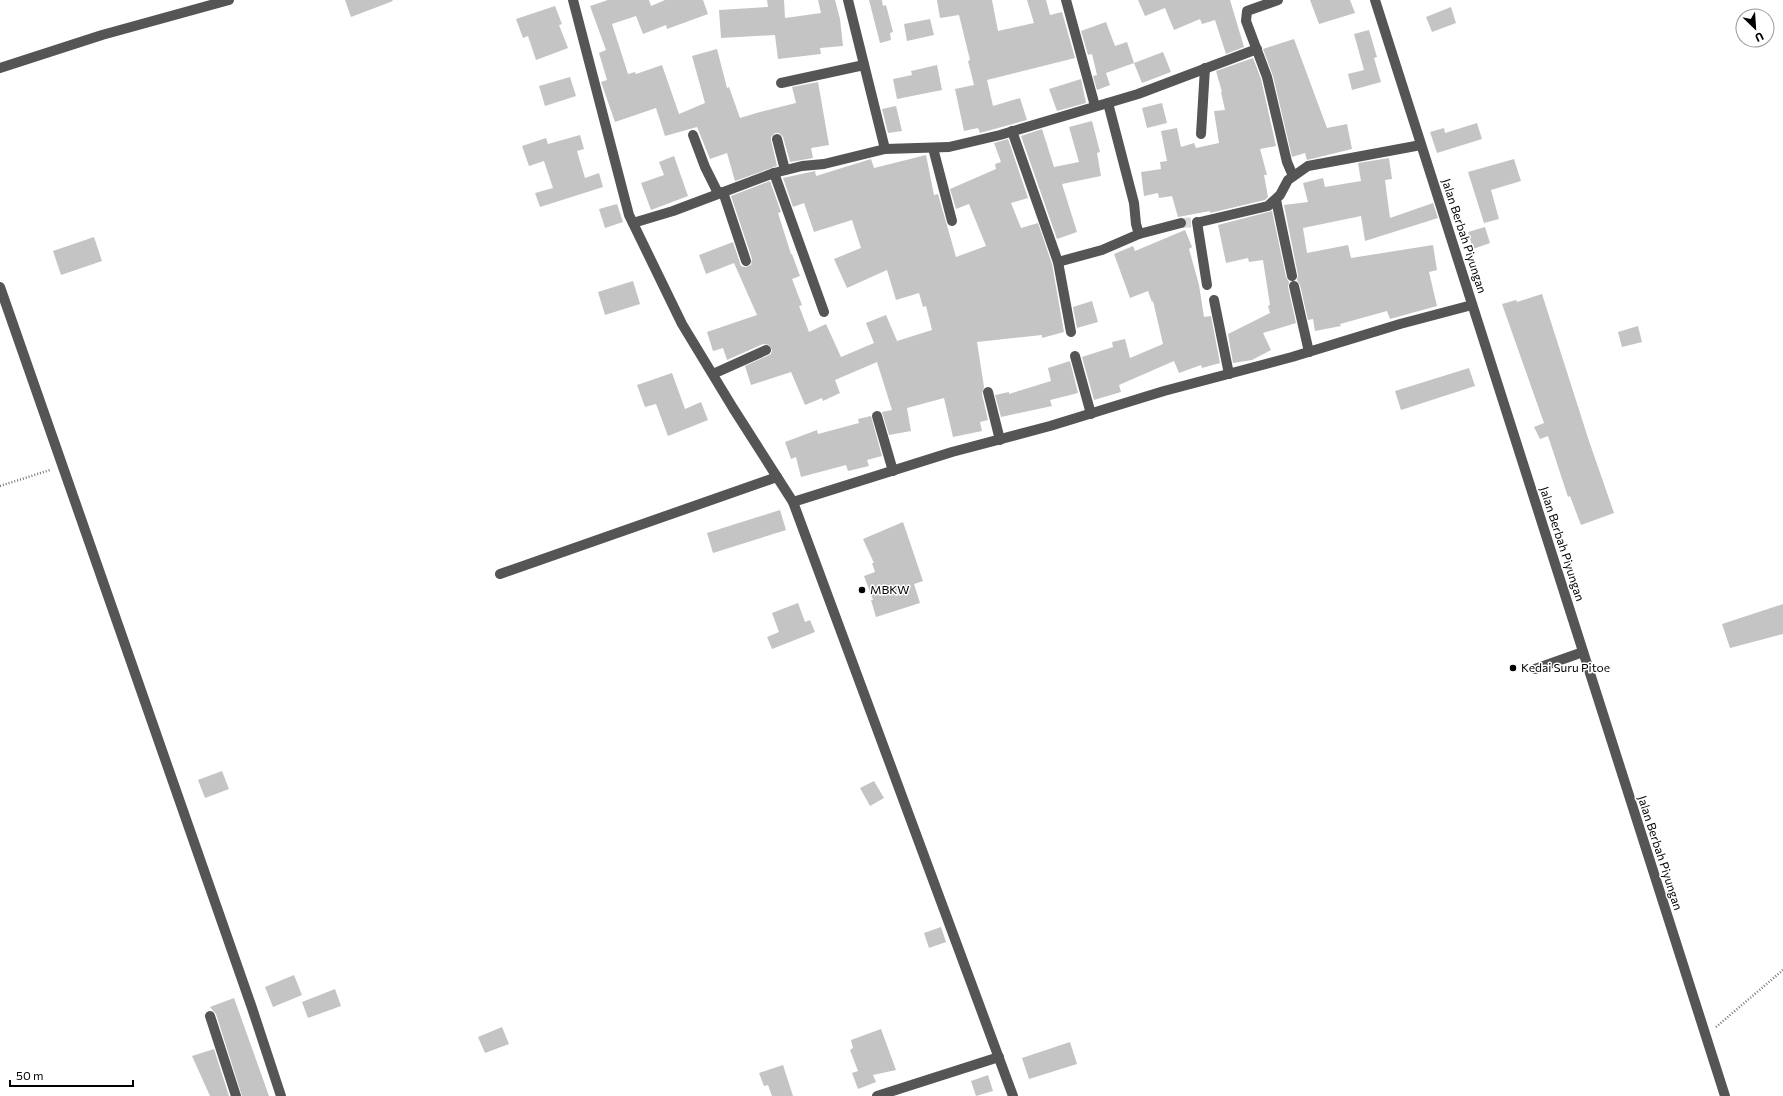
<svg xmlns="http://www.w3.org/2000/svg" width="1783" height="1096" font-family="Commissioner,sans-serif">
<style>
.building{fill:#c4c4c4}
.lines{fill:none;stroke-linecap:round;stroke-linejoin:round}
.minor-tunnel{stroke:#d9d9d9;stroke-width:10;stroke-dasharray:10 5;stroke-linecap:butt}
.path{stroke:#777;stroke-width:2.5;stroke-dasharray:1 2;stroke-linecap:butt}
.minor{stroke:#555;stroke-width:10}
.poi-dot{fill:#000;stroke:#fff;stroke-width:1.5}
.labels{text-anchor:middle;stroke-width:3;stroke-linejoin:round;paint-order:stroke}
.street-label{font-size:12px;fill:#000;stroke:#fff}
.poi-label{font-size:12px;fill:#000;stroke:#fff;text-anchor:start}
</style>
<rect width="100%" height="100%" fill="#fff"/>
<g class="building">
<path d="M345 0H392L393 1 351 17Z"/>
<path d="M608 0H649L651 6 665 0H703L708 14 667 29 666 25 643 34 636 16 612 24 628 74 635 72 636 74 662 65 679 114 705 103 692 56 717 49 727 88 729 87 740 118 760 112 796 103 792 87 818 82 829 145 811 148 813 158 790 162 783 137 779 133H775L771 137V140L777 166 735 181 727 153 710 159 697 127 665 136 656 108 615 122 601 82 607 80 599 53 606 50 590 6Z"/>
<path d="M767 0H784L785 18 821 13 818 0H835L840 19 843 46 820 48 821 54 778 59 775 35 721 38 719 10 768 7Z"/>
<path d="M869 0H882L883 6 886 5 893 32 890 33 891 40 880 43Z"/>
<path d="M937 0H992L998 31 1034 23 1027 0H1046L1050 15 1062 12 1075 58 987 80 993 106 1020 98 1027 120 980 133 978 128 964 131 955 89 974 85 968 61 970 60 959 15 940 18Z"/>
<path d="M1138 0H1230L1244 47 1226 54 1215 20 1202 24 1200 19 1174 30 1165 8 1145 16Z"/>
<path d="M1310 0H1350L1355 13 1319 24Z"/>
<path d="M555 6 562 24 559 25 568 48 536 60 528 36 523 38 516 19Z"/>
<path d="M1451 7 1456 23 1432 32 1426 17Z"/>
<path d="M930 19 934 35 907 41 904 24Z"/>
<path d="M1106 22 1115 46 1127 42 1134 63 1163 52 1171 72 1142 83 1134 63 1106 73 1110 85 1097 90 1093 76 1097 75 1092 54 1088 55 1081 31Z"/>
<path d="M1369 30 1377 57 1374 58 1381 82 1352 90 1348 74 1364 70 1354 34Z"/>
<path d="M1294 39 1327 128 1347 124 1352 149 1307 160 1305 153 1292 157 1273 76 1263 49Z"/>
<path d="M1253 58 1261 79 1276 146 1260 149 1267 175H1264L1268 197 1265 200 1210 213V211L1178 217 1172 196 1159 198 1158 193 1144 196 1141 172 1161 169 1160 162 1167 161 1161 131 1177 128 1181 147 1194 143 1196 148 1219 143 1214 111 1225 110 1221 92H1222L1216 71Z"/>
<path d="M937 65 942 90 897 99 893 79 912 75 911 71Z"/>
<path d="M570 77 576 96 545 106 539 86Z"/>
<path d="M1081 79 1086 103 1057 111 1049 89Z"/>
<path d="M1162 103 1167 123 1147 128 1142 108Z"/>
<path d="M896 106 902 131 888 133 882 109Z"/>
<path d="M1092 121 1100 152 1097 153 1101 176 1062 184 1077 232 1057 239 1021 136 1042 129 1054 167 1079 162 1069 127Z"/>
<path d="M1477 123 1482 139 1437 153 1430 132 1444 128 1445 133Z"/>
<path d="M580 135 584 149 577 151 585 178 599 173 603 187 540 207 535 193 553 188 544 161 529 166 522 146 546 138 548 144Z"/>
<path d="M1008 139 1028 198 1011 203 1021 228 1038 223 1052 264 1064 332 1042 338V335L977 342 984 387 982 394 988 420 980 422 982 431 953 437 944 398 907 408 911 431 889 435 882 412 892 410 877 362 835 380 840 393 823 401 822 398 805 405 791 372 751 385 745 366 771 354 772 350 769 345 763 344 727 360 723 348 713 351 707 332 757 315 734 263 706 274 699 255 733 242 741 266 745 267 751 265 752 259 731 196 770 181 781 212 778 213 791 254H792L800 276 792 279 802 305 799 306 809 332 826 324 841 357 874 343 866 323 886 315 897 341 932 330 926 306 923 307 919 293 896 300 887 270 847 288 834 259 861 248 852 220 814 232 804 203 793 207 783 178 815 171 816 176 871 159 874 168 926 155 934 195 938 194 956 257 986 246 969 204 956 209 950 189 996 169 995 164 1001 162 994 143Z"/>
<path d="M674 156 688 196 651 210 641 183 664 175 659 162Z"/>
<path d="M1389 158 1392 179 1385 180 1390 218 1433 203 1438 218 1365 241 1361 216 1303 228 1307 253 1348 245 1351 258 1433 245 1437 270 1429 272 1437 306 1390 319 1387 311 1340 324 1341 326 1315 331 1313 319 1308 320 1300 285 1297 280 1298 275 1284 205 1308 202 1303 183 1323 178 1325 187 1361 181 1358 163Z"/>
<path d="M1514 159 1521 181 1491 190 1499 219 1484 223 1468 172Z"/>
<path d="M617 204 623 222 605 228 599 209Z"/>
<path d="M1272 211 1286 277 1289 282 1288 287 1296 323 1263 333 1271 350 1252 360 1233 363 1228 334 1270 313 1268 306 1270 305 1263 260 1249 262 1248 258 1226 263 1218 225Z"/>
<path d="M1485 227 1490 243 1473 249 1468 232Z"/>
<path d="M1185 230 1192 247 1189 249 1199 285 1204 317 1211 316 1220 363 1202 368 1201 365 1179 373 1174 361 1119 385 1121 392 1094 400 1082 357 1113 347 1112 342 1125 339 1130 358 1163 344 1153 301 1152 302 1148 291 1130 298 1114 254 1133 246 1135 251Z"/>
<path d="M94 237 102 261 61 275 53 251Z"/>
<path d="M633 281 640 304 605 315 598 292Z"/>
<path d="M1542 294 1589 441 1614 513 1581 525 1570 496 1568 497 1548 436 1540 439 1534 427 1544 423 1502 304 1516 300 1517 302Z"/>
<path d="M1092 301 1098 322 1077 328 1073 307Z"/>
<path d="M1638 326 1642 342 1622 347 1618 332Z"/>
<path d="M1070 361 1078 393 1050 400 1052 406 1001 417 995 395 1009 392V394L1051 381 1048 368Z"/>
<path d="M1469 368 1475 386 1401 410 1395 391Z"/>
<path d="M672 373 685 409 701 402 708 420 668 436 656 404 645 407 637 385Z"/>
<path d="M871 416 882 456 867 460 869 466 848 471 846 465 801 477 796 457 791 459 785 442 817 430 818 434 859 423 858 419Z"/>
<path d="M780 510 786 530 713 553 707 533Z"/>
<path d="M903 522 923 581 914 584 920 603 876 617 871 600H873L864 576 875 572 872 563H874L863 539Z"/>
<path d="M798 603 805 622 810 620 815 632 772 649 767 637 779 632 772 613Z"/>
<path d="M1783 604V634L1730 648 1722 624Z"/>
<path d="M222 771 229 789 205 798 198 780Z"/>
<path d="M874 781 884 798 870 806 860 788Z"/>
<path d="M941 927 946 942 929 948 924 933Z"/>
<path d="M294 975 302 995 273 1007 265 987Z"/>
<path d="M335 989 341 1006 308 1018 302 1002Z"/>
<path d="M234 998 269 1096H242L216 1014 210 1007Z"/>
<path d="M502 1027 509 1044 485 1053 478 1037Z"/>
<path d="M881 1029 896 1070 873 1075 876 1082 858 1089 852 1073 858 1071 850 1050 853 1048 851 1040Z"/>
<path d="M1070 1042 1077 1064 1029 1079 1022 1058Z"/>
<path d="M214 1049 229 1096H210L192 1056Z"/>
<path d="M783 1065 793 1096H772L768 1085 764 1086 759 1073Z"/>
<path d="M988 1075 993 1091 976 1096 971 1081Z"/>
</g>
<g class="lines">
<path class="minor-tunnel" d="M1181 223 1200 222"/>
<g class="path">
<path d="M0 486 50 470"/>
<path d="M1716 1027 1783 970"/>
</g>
<g class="minor">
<path d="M573 0 629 215 682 324 733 408 793 502 1013 1096"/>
<path d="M848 0 885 149"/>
<path d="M1066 0 1095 106"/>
<path d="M1278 0 1247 11 1246 21 1267 77 1287 162 1293 176"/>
<path d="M1375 0 1725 1096"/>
<path d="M0 68 102 35 229 0"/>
<path d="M781 83 864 65"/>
<path d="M1108 103 1134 203 1136 224 1139 234"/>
<path d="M1012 131 1058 262 1071 332"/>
<path d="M1201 134 1205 68"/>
<path d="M693 135 705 167 718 193"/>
<path d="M777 139 785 170"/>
<path d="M933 148 952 221"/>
<path d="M774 173 824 312"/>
<path d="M723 192 746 261"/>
<path d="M1276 200 1292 276"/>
<path d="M1197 222 1207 285"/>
<path d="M1200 222 1268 206 1280 195 1288 180 1308 166 1421 145"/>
<path d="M633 223 673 211 774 173 802 166 824 164 885 149 949 147 1000 135 1138 94 1257 49"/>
<path d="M1058 262 1102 250 1139 234 1181 223"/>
<path d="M1294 286 1309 352"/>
<path d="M0 287 252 1008 281 1096"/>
<path d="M1214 300 1229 374"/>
<path d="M1075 356 1091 414"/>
<path d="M713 374 766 350"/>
<path d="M988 392 1000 440"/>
<path d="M877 416 893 471"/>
<path d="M793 502 952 452 1050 426 1164 391 1292 357 1400 324 1472 305"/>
<path d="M500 574 777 477"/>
<path d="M1535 669 1583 652"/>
<path d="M210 1016 236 1096"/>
<path d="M877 1096 999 1057"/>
</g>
</g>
<g class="poi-dot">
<circle cx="862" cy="590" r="4"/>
<circle cx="1513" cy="668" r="4"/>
</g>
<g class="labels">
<g class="street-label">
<text transform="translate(1464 236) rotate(72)" y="4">Jalan Berbah Piyungan</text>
<text transform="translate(1562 544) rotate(72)" y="4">Jalan Berbah Piyungan</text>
<text transform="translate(1660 853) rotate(72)" y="4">Jalan Berbah Piyungan</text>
</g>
<g class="poi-label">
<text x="870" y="594">MBKW</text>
<text x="1521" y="672">Kedai Suru Pitoe</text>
</g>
</g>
<g transform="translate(1755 28) rotate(155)"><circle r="19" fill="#ffffff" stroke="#999999"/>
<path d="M0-3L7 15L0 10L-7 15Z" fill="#000000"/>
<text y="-6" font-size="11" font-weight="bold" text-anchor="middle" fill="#000000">U</text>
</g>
<path d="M10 1080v6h123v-6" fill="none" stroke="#000000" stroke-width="2"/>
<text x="16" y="1080" font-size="12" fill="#000000" stroke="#ffffff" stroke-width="3" paint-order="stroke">50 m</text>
</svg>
